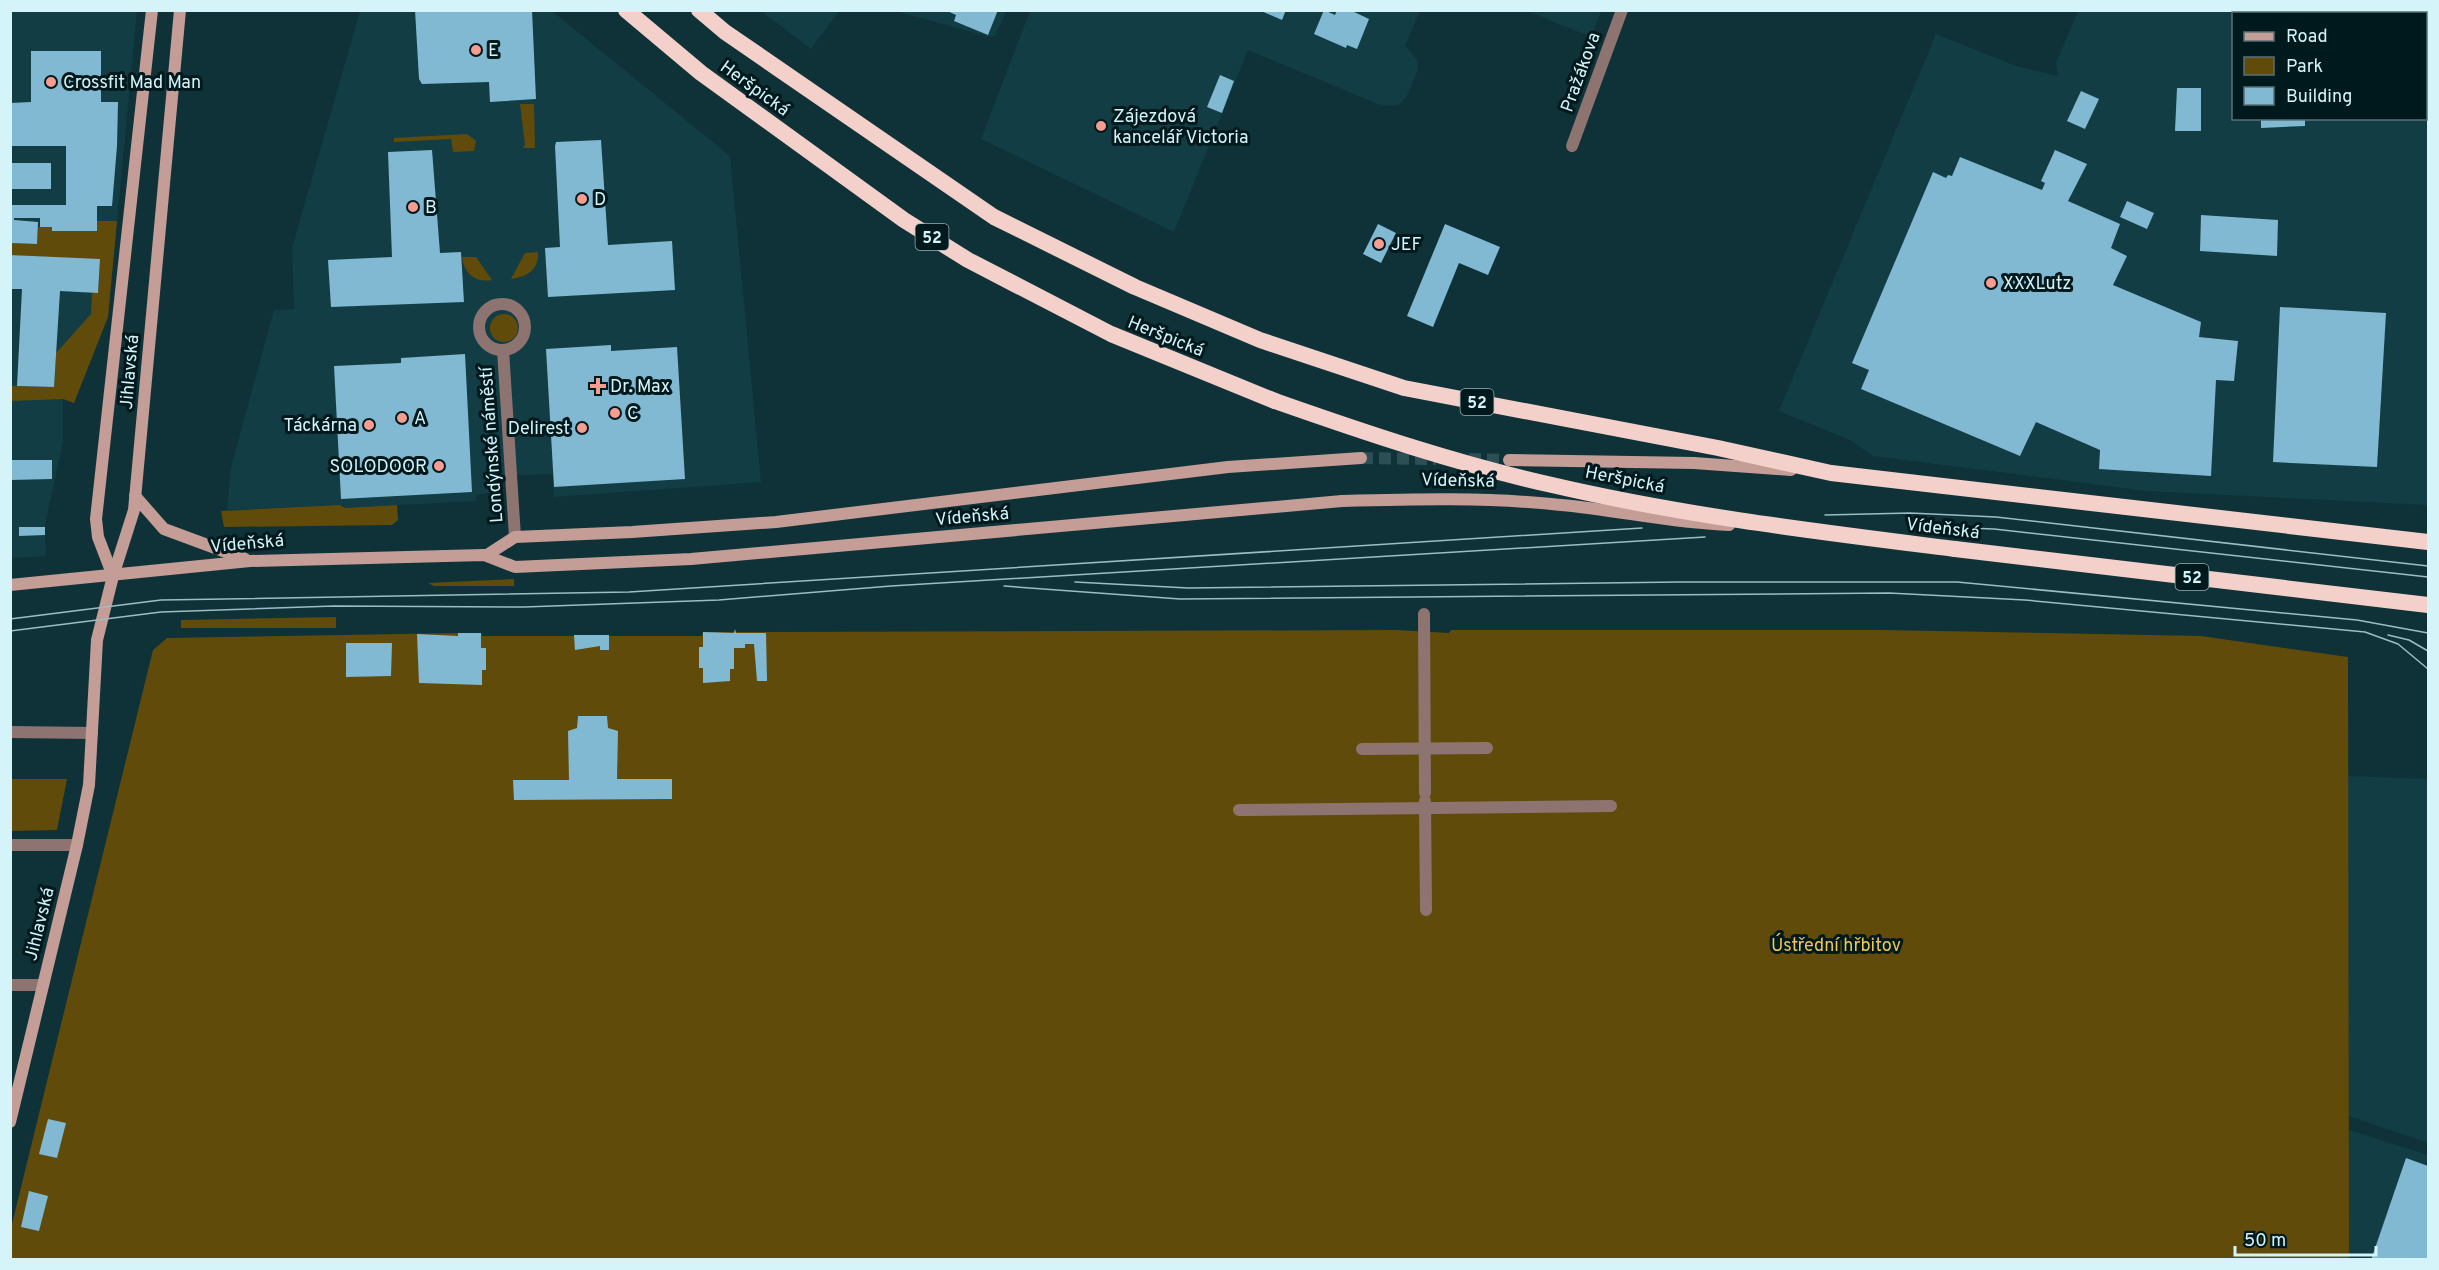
<svg xmlns="http://www.w3.org/2000/svg" width="2439" height="1270" font-family="Overpass,sans-serif">
<style>
.built{fill:#123d44;fill-rule:evenodd}
.green{fill:#604b0b}
.building{fill:#81b9d3}
.lines{fill:none;stroke-linecap:round;stroke-linejoin:round}
.secondary-tunnel{stroke:#2c4f55;stroke-width:12;stroke-dasharray:12 6;stroke-linecap:butt}
.pedestrian{stroke:#8d7471;stroke-width:12}
.minor{stroke:#8d7471;stroke-width:12}
.secondary{stroke:#c49d97;stroke-width:12}
.trunk{stroke:#f4d0ca;stroke-width:16}
.tram{stroke:#9cbdc3;stroke-width:1.5}
.secondary-bridge{stroke:#c49d97;stroke-width:12}
.trunk-bridge{stroke:#f4d0ca;stroke-width:16}
.poi-dot{fill:#f59d90;stroke:#00191d;stroke-width:2}
.labels{text-anchor:middle;stroke-width:6;stroke-linejoin:round;paint-order:stroke}
.shield{fill:#00191d;stroke:#94b2b8;stroke-width:1.5}
.shield-label{font-size:16px;font-weight:bold;fill:#d4f4fa}
.poi-label{font-size:18px;fill:#d4f4fa;stroke:#00191d;text-anchor:start}
.street-label{font-size:18px;fill:#d4f4fa;stroke:#00191d}
.park-label{font-size:18px;fill:#f2c74d;stroke:#00191d}
</style>
<rect width="100%" height="100%" fill="#0e3238"/>
<g class="built">
<path d="M10 11H137L108 317 74 403 63 399V442L45 525 46 556 11 558Z"/>
<path d="M360 11H552L730 156 761 482 554 497 553 474 489 476V493L476 495V501L344 508 343 505 227 510 231 467 274 310 294 309 292 248Z"/>
<path d="M761 11H839L811 49Z"/>
<path d="M895 11H1006L995 36 990 37Z"/>
<path d="M1030 11H1420L1405 46 1417 59 1418 70 1406 98 1398 105 1383 106 1248 50 1174 232 981 139Z"/>
<path d="M1528 11H1601L1591 37Z"/>
<path d="M2078 11H2428V505L2147 491 1873 456 1850 440 1779 411 1936 34 2016 66 2058 76 2056 63ZM2234 14H2426V118H2234Z"/>
<path d="M2348 776 2428 779V1143L2349 1116Z"/>
<path d="M2349 1130 2428 1155V1259H2349Z"/>
</g>
<g class="green">
<path d="M520 104H534L535 148H523L525 145Z"/>
<path d="M467 134 476 141 474 151 453 152 451 139 394 142V138Z"/>
<path d="M97 221H117L108 317 74 403 63 399 11 401V386L54 387 56 353 91 314 92 293H98L100 260 11 255 10 243 37 244 38 227H52V231H97Z"/>
<path d="M538 252C539 270 527 277 511 279L525 253Z"/>
<path d="M462 257H476L492 280C476 283 464 274 462 257Z"/>
<circle cx="504" cy="328" r="14"/>
<path d="M340 505 345 508 397 505 398 520 392 525 224 527 221 511Z"/>
<path d="M514 579V586H434L428 583Z"/>
<path d="M336 617V628H181V620Z"/>
<path d="M1397 630 1449 633 1451 630H1882L2201 636 2348 657 2349 1259 11 1260V1228L153 650 167 638 458 633H481L482 636H702L703 632H725Z"/>
<path d="M11 779H67L57 830 11 831Z"/>
</g>
<g class="building">
<path d="M415 10H532L536 99 490 102 489 82 422 84 419 79Z"/>
<path d="M945 10H998L988 35 954 21 956 15Z"/>
<path d="M1259 10H1286L1282 20Z"/>
<path d="M1324 10 1335 15 1337 10H1350L1369 19 1357 49 1347 45 1346 48 1314 34Z"/>
<path d="M2236 10H2428V113L2426 114V14H2236Z"/>
<path d="M31 51H101V102H118L117 146 112 206H97V231H52V227H40V218H14V220L38 222 37 244 10 243V205H66V146H10V103L31 102Z"/>
<path d="M1220 75 1234 81 1222 113 1207 107Z"/>
<path d="M2177 88H2201V131H2175Z"/>
<path d="M2081 91 2099 99 2085 129 2067 121Z"/>
<path d="M2261 118H2305V126L2261 128Z"/>
<path d="M601 140 608 245 672 241 675 290 548 297 545 248 560 247 555 146 556 142Z"/>
<path d="M432 150 440 253 461 252 464 302 331 307 328 260 392 257 388 152Z"/>
<path d="M2055 150 2087 164 2068 201 2120 224 2111 248 2127 256 2113 285 2201 322 2199 337 2238 341 2234 381 2216 380 2211 476 2099 469 2100 450 2036 422 2020 456 1861 389 1869 370 1852 363 1933 172 1946 178 1948 175 1952 176 1960 157 2042 190 2045 183 2041 181Z"/>
<rect x="10" y="163" width="41" height="26"/>
<path d="M2127 201 2154 213 2147 229 2120 217Z"/>
<path d="M2201 215 2278 220 2277 256 2200 251Z"/>
<path d="M1378 224 1396 233 1381 263 1363 254Z"/>
<path d="M1445 224 1500 247 1488 275 1459 263 1433 327 1407 316Z"/>
<path d="M10 255 100 259 98 293 60 291 54 387 17 386 22 289H10Z"/>
<path d="M2280 307 2386 313 2377 467 2273 462Z"/>
<path d="M611 345V351L677 347 685 479 554 487 546 349Z"/>
<path d="M465 354 472 492 341 499 334 366 401 363V358Z"/>
<path d="M10 460H52V479L10 480Z"/>
<path d="M19 527H45V535L19 536Z"/>
<path d="M735 629 736 633H766L767 681H757L754 644H745V648H734V669H730V681L703 683V668H699V647H703V632L734 633Z"/>
<path d="M458 633H481V648H486V670H482V685L419 683 417 634 458 636Z"/>
<path d="M574 635H609V650H600V646L575 650Z"/>
<path d="M346 643H392L391 676 346 677Z"/>
<path d="M578 716H607L608 728 618 731 617 779H672V799L514 800 513 780H569L568 731 577 728Z"/>
<path d="M48 1119 66 1123 57 1158 39 1154Z"/>
<path d="M2406 1158 2428 1166V1260H2371Z"/>
<path d="M29 1191 48 1196 39 1231 21 1227Z"/>
</g>
<g class="lines">
<g class="secondary-tunnel">
<path d="M1361 458 1436 459"/>
<path d="M1469 459 1509 460"/>
</g>
<g class="pedestrian">
<path d="M1424 614 1425 793"/>
<path d="M1362 749 1487 748"/>
<path d="M1425 801 1426 910"/>
<path d="M1239 810 1611 806"/>
</g>
<g class="minor">
<path d="M1572 146 1622 10"/>
<circle cx="502" cy="327" r="23"/>
<path d="M503 350 515 537"/>
<path d="M10 732 92 733"/>
<path d="M10 845H77"/>
<path d="M10 985H43"/>
</g>
<g class="secondary">
<path d="M1509 460 1694 463 1791 470"/>
<path d="M135 496 164 529 245 559"/>
<path d="M487 555 515 537 632 532 776 522 1228 467 1361 458"/>
<path d="M113 576 98 537 96 519 152 10"/>
<path d="M10 585 250 561 484 555 515 567 691 559 1342 501"/>
<path d="M10 1122 77 845 89 785 97 640 113 576 134 510 180 10"/>
</g>
<g class="trunk">
<path d="M626 10 701 73 904 220 968 260 1111 334 1275 401"/>
<path d="M699 10 725 32 994 217 1135 287 1260 340 1404 388 1718 448 1831 473 2428 542"/>
<path d="M1955 549 2428 605"/>
</g>
<g class="tram">
<path d="M1825 515 1910 513 1996 517 2428 566"/>
<path d="M1912 526 1994 529 2428 577"/>
<path d="M1075 582 1188 588 1680 582H1957L2357 620 2428 633"/>
<path d="M1004 586 1180 599 1889 593 2025 600 2365 632 2398 644 2428 669"/>
<path d="M10 619 161 600 629 592 1642 528"/>
<path d="M10 631 161 612 334 606 524 607 719 600 891 586 1705 537"/>
<path d="M2388 635 2409 640 2428 651"/>
</g>
<path class="secondary-bridge" d="M1342 501C1415 499 1488 497 1561 505 1617 510 1672 523 1729 525"/>
<path class="trunk-bridge" d="M1275 401C1366 433 1458 464 1552 485 1685 516 1820 532 1955 549"/>
</g>
<g class="poi-dot">
<circle cx="476" cy="50" r="6"/>
<circle cx="51" cy="82" r="6"/>
<circle cx="1101" cy="126" r="6"/>
<circle cx="582" cy="199" r="6"/>
<circle cx="413" cy="207" r="6"/>
<circle cx="1379" cy="244" r="6"/>
<circle cx="1991" cy="283" r="6"/>
<path d="M595 377h6v6h6v6h-6v6h-6v-6h-6v-6h6z"/>
<circle cx="615" cy="413" r="6"/>
<circle cx="402" cy="418" r="6"/>
<circle cx="369" cy="425" r="6"/>
<circle cx="582" cy="428" r="6"/>
<circle cx="439" cy="466" r="6"/>
</g>
<g class="labels">
<g class="shield">
<rect x="915.5" y="224" width="33" height="26" rx="4.5"/>
<rect x="1460.5" y="389" width="33" height="26" rx="4.5"/>
<rect x="2175.5" y="564" width="33" height="26" rx="4.5"/>
</g>
<g class="shield-label">
<text x="932" y="243">52</text>
<text x="1477" y="408">52</text>
<text x="2192" y="583">52</text>
</g>
<g class="poi-label">
<text x="488" y="56">E</text>
<text x="63" y="88">Crossfit Mad Man</text>
<text x="1113" y="122">Zájezdová<tspan x="1113" dy="21">kancelář Victoria</tspan></text>
<text x="594" y="205">D</text>
<text x="425" y="213">B</text>
<text x="1391" y="250">JEF</text>
<text x="2003" y="289">XXXLutz</text>
<text x="610" y="392">Dr. Max</text>
<text x="627" y="419">C</text>
<text x="414" y="424">A</text>
<text x="357" y="431" text-anchor="end">Táckárna</text>
<text x="570" y="434" text-anchor="end">Delirest</text>
<text x="427" y="472" text-anchor="end">SOLODOOR</text>
</g>
<g class="street-label">
<text transform="translate(1580 72) rotate(-70)" y="6">Pražákova</text>
<text transform="translate(755 88) rotate(36)" y="6">Heršpická</text>
<text transform="translate(1166 336) rotate(22)" y="6">Heršpická</text>
<text transform="translate(129 372) rotate(-85)" y="6">Jihlavská</text>
<text transform="translate(491 445) rotate(-94)" y="6">Londýnské náměstí</text>
<text transform="translate(1625 479) rotate(11)" y="6">Heršpická</text>
<text transform="translate(1458 480) rotate(1)" y="6">Vídeňská</text>
<text transform="translate(972 516) rotate(-5)" y="6">Vídeňská</text>
<text transform="translate(1943 528) rotate(7)" y="6">Vídeňská</text>
<text transform="translate(247 543) rotate(-5)" y="6">Vídeňská</text>
<text transform="translate(39 924) rotate(-76)" y="6">Jihlavská</text>
</g>
<g class="park-label">
<text x="1836" y="951">Ústřední hřbitov</text>
</g>
</g>
<rect width="2439" height="1270" fill="none" stroke="#d4f4fa" stroke-width="24"/>
<rect x="2232" y="12" width="195" height="108" fill="#00191d" stroke="#557175" stroke-width="1.5"/>
<rect x="2244" y="32" width="30" height="9" fill="#c49d97" stroke="#557175" stroke-width="1.5"/>
<text x="2286" y="42" font-size="18" fill="#d4f4fa">Road</text>
<rect x="2244" y="57" width="30" height="18" fill="#604b0b" stroke="#557175" stroke-width="1.5"/>
<text x="2286" y="72" font-size="18" fill="#d4f4fa">Park</text>
<rect x="2244" y="87" width="30" height="18" fill="#81b9d3" stroke="#557175" stroke-width="1.5"/>
<text x="2286" y="102" font-size="18" fill="#d4f4fa">Building</text>
<path d="M2235 1246v9h141v-9" fill="none" stroke="#d4f4fa" stroke-width="3"/>
<text x="2244" y="1246" font-size="18" fill="#d4f4fa" stroke="#00191d" stroke-width="4.5" paint-order="stroke">50 m</text>
</svg>
